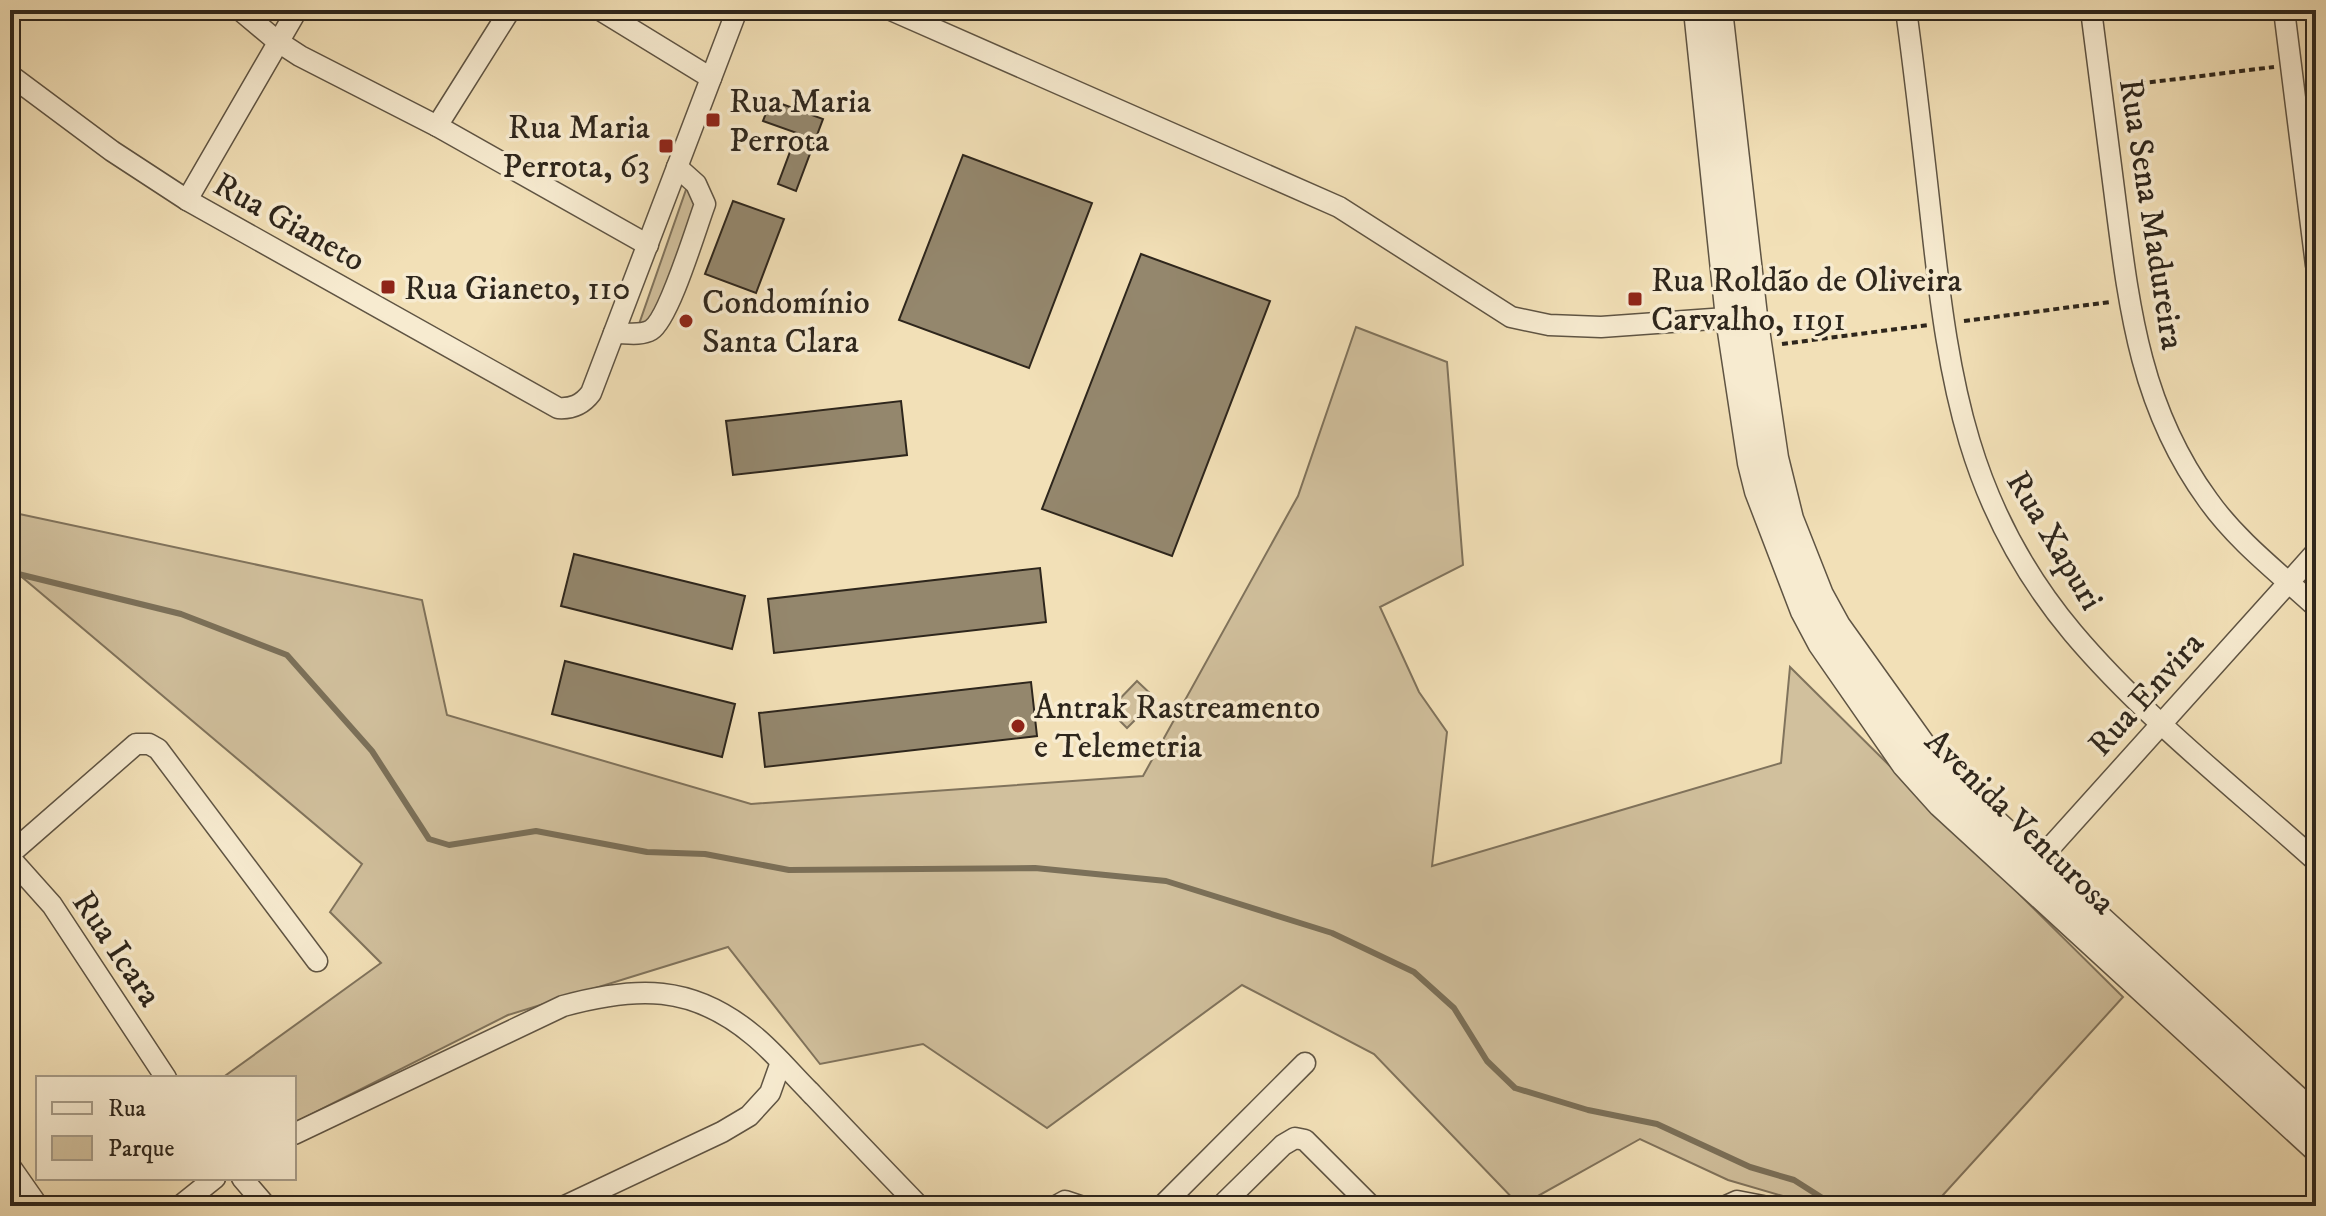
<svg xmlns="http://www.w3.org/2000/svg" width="2326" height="1216" font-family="'IM FELL DW Pica',serif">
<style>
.green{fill:#d1c09d;stroke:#80735c;stroke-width:2}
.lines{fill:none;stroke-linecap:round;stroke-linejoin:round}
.stream{stroke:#7b7059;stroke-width:6}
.building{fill:#94876d;stroke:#2e261c;stroke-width:2}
.minor-casing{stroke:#5f5443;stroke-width:23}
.tertiary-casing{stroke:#5f5443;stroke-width:29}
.path{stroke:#2e261c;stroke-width:4;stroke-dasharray:6 4;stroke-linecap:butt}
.minor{stroke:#f7ebd0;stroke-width:20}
.tertiary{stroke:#f7ebd0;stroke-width:26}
.poi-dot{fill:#8f2418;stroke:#f7ebd0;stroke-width:3}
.labels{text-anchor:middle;stroke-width:7;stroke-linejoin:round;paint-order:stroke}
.poi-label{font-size:34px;fill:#2e261c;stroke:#f7ebd0;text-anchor:start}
.street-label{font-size:34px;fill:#2e261c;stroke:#f7ebd0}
</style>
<rect width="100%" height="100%" fill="#f2e0b7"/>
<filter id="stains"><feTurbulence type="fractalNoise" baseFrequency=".0025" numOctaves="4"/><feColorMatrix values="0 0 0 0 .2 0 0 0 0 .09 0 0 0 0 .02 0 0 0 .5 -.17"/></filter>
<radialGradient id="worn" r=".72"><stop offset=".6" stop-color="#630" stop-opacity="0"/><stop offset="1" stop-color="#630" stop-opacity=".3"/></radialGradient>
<g class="green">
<path d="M688 184 696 206 657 317 638 327Z"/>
<path d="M1356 327 1447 362 1463 565 1380 607 1419 692 1447 732 1432 866 1781 763 1790 667 2123 997 1933 1206H1817L1728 1180 1640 1139 1520 1206 1374 1054 1242 985 1047 1128 923 1044 820 1064 728 947 508 1015 294 1123V1078H222L381 963 330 912 362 864 10 567V512L422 600 447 715 751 804 1143 776 1298 496Z"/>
<path d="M1137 681 1156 699 1127 728 1109 710Z"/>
</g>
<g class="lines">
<path class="stream" d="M10 572 181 614 287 655 372 751 429 839 449 845 536 831 647 852 705 854 789 870 1035 868 1166 881 1332 933 1414 972 1454 1008 1487 1061 1515 1088 1588 1110 1657 1124 1750 1167 1794 1180 1835 1206"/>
</g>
<g class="building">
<path d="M771 100 823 119 796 191 778 184 797 133 763 121Z"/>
<path d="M963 155 1092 203 1029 368 899 320Z"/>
<path d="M733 201 784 219 756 293 705 274Z"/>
<path d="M1141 254 1270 301 1172 556 1042 509Z"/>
<path d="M901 401 907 455 733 475 726 421Z"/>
<path d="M574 554 745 596 732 649 561 606Z"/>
<path d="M1040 568 1046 622 774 653 768 599Z"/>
<path d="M565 661 735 704 722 757 552 714Z"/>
<path d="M1031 682 1037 736 765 767 759 713Z"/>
</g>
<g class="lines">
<g class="minor-casing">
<g id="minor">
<path d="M240 10 277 41 300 56 437 126 648 245"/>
<path d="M600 10 711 78"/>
<path d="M891 10 1339 207 1511 317 1549 325 1601 327 1740 317"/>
<path d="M1906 10C1916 82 1924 155 1932 227 1949 382 1968 508 2073 633 2143 716 2235 788 2316 861"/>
<path d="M2091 10C2099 72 2107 134 2115 197 2129 307 2140 407 2208 500 2237 541 2279 573 2316 607"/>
<path d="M2284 10 2316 265"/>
<path d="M10 75 112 151 187 200 558 408C572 409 582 405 591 393L737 10"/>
<path d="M437 126 510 10"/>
<path d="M187 200 297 10"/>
<path d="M614 333C626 333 641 336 651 330 669 319 696 228 705 204L696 184 677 167"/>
<path d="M10 854 136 744H149L158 749 317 961"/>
<path d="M10 858 52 905 166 1078"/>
<path d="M2030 870 2316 552"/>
<path d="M294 1134 563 1006C636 986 692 984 753 1035 773 1051 791 1073 809 1091 846 1130 882 1168 919 1206"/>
<path d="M10 1166 38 1206"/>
<path d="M242 1178 266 1206"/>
<path d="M180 1206 215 1178"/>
<path d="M565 1206 722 1132 749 1116 770 1093 781 1062"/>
<path d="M1056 1206 1065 1201 1080 1206"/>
<path d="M1162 1206 1305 1063"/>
<path d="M1221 1206 1283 1145 1295 1138 1305 1140 1371 1206"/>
<path d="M1726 1206 1737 1201 1763 1206"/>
</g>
</g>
<g class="tertiary-casing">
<g id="tertiary">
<path d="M1697 10 1729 318 1751 463 1758 491 1804 611 1821 643 1905 764 1941 804 2316 1148"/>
<path d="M1719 10 1754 316 1775 458 1790 519 1820 595 1837 626 1922 745 1959 790 2316 1117"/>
</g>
</g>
<g class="path">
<path d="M2120 86 2274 67"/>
<path d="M1964 321 2110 302"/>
<path d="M1782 344 1928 325"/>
</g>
<use href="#minor" class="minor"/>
<use href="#tertiary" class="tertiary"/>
</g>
<g class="poi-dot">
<rect x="705" y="112" width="16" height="16" rx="4"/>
<rect x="658" y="138" width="16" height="16" rx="4"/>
<rect x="380" y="279" width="16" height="16" rx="4"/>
<rect x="1627" y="291" width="16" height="16" rx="4"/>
<circle cx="686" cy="321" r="8"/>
<circle cx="1018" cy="726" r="8"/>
</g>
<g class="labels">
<g class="poi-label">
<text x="729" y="112">Rua Maria<tspan x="729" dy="39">Perrota</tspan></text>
<text x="650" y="138" text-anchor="end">Rua Maria<tspan x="650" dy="39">Perrota, 63</tspan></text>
<text x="1651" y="291">Rua Roldão de Oliveira<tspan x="1651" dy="39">Carvalho, 1191</tspan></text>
<text x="404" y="299">Rua Gianeto, 110</text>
<text x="702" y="313">Condomínio<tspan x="702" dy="39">Santa Clara</tspan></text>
<text x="1034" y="718">Antrak Rastreamento<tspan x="1034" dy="39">e Telemetria</tspan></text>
</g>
<g class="street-label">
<text transform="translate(2153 214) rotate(81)" y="12">Rua Sena Madureira</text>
<text transform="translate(290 221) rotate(29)" y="12">Rua Gianeto</text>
<text transform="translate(2056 540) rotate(59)" y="12">Rua Xapuri</text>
<text transform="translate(2145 693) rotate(-48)" y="12">Rua Envira</text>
<text transform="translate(2021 821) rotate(44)" y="12">Avenida Venturosa</text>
<text transform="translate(118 948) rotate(56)" y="12">Rua Icara</text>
</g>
</g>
<rect width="2326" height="1216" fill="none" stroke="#f2e0b7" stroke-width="40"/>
<rect x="12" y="12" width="2302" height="1192" fill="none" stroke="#2e261c" stroke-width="4"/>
<rect x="20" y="20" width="2286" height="1176" fill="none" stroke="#2e261c" stroke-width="2"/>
<rect x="36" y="1076" width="260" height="104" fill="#f7ebd0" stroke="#a79c88" stroke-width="2"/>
<rect x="52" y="1102" width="40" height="12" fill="#f7ebd0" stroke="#a79c88" stroke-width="2"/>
<text x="108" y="1116" font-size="24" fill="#2e261c">Rua</text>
<rect x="52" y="1136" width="40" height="24" fill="#d1c09d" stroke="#a79c88" stroke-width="2"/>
<text x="108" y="1156" font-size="24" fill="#2e261c">Parque</text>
<rect width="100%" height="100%" filter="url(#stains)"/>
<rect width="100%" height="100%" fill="url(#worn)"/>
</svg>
